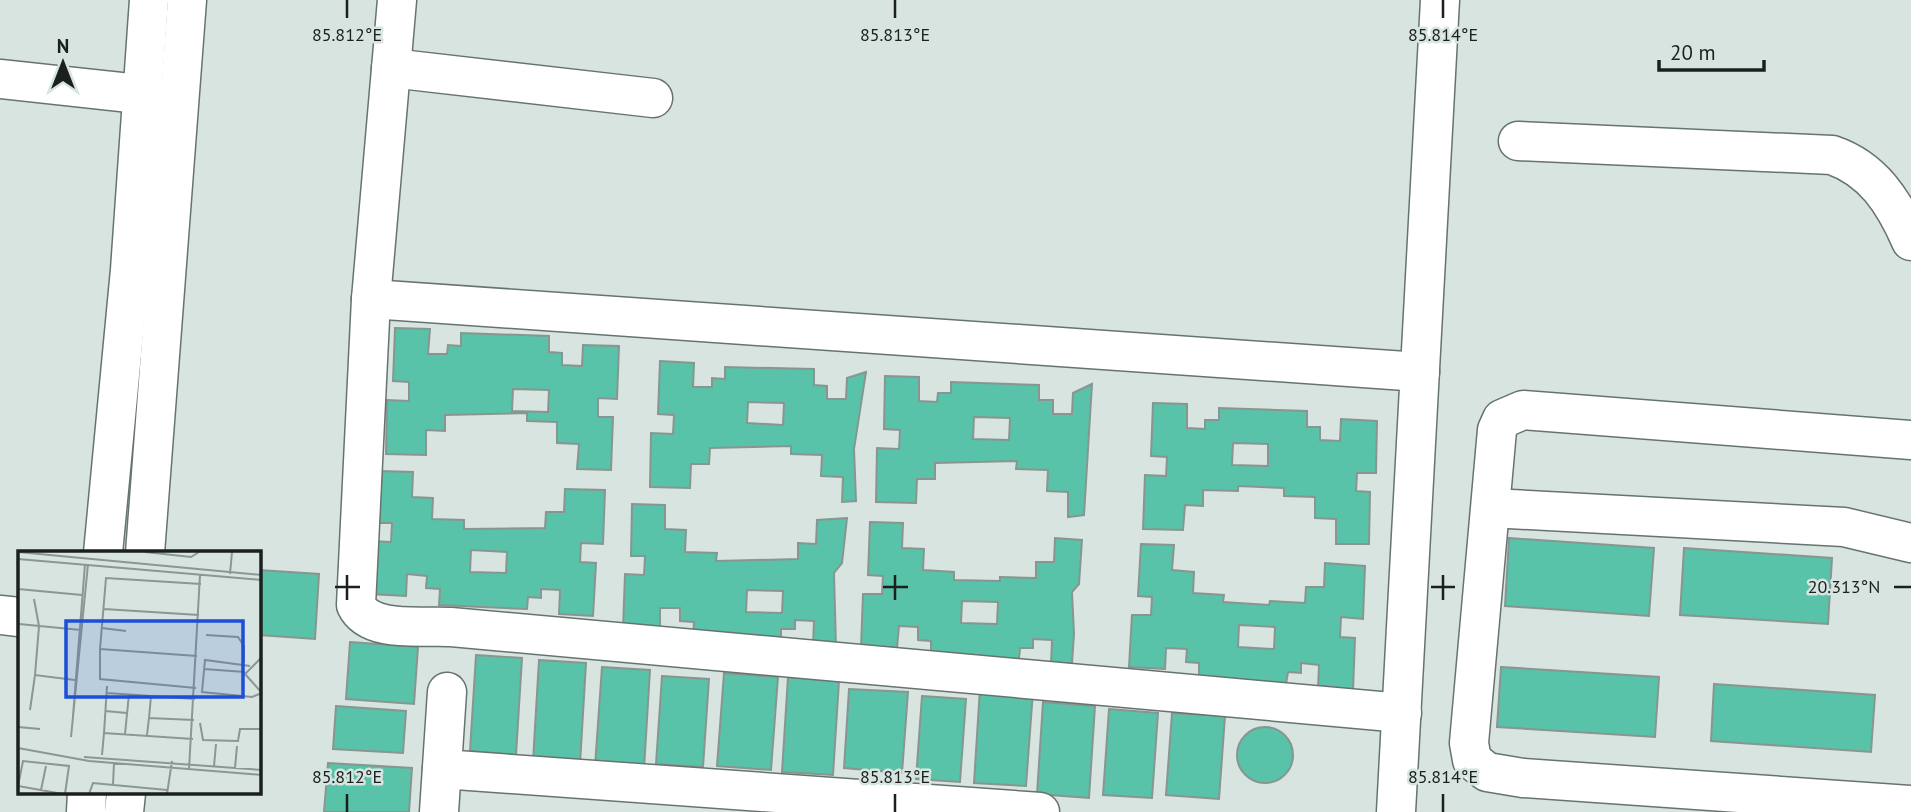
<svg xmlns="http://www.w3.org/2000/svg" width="1911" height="812" font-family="'PT Sans',sans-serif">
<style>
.building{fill:#58c3a8;stroke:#899591;stroke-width:2;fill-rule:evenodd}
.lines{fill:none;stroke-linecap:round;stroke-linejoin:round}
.minor-casing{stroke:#67736f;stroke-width:41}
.minor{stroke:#fff;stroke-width:38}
.ticks{fill:none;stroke:#1b201e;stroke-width:2.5}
.inset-road{fill:none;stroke:#8c9692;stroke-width:2}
.view{fill:#1d4ed8;fill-opacity:0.15;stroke:#1d4ed8;stroke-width:3.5}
.inset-edge{fill:none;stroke:#1b201e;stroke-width:3.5}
.ticks-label{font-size:18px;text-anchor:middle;fill:#1b201e;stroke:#d7e4e0;stroke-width:5;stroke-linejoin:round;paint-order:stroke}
</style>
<rect width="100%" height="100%" fill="#d7e4e0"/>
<g class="building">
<path d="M395 328 430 329 428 354H447L448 345 461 346V333L549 336V352L562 353V365L582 366 583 345 619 346 617 399 598 398V417H613L611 470 577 469 579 444 557 443V422L527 421V413L445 415V431L426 430V455L386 454 387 400 409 401V382L393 381ZM513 389 549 390 548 412 512 411Z"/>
<path d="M660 361 694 363 693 387H712V378L725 379V367L814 369V385L827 386V399H846L847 378 866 372 854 449 856 501 842 502 843 477 821 476 822 455 791 454V446L710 448 709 464H691L690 488 650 487 651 433 673 434 674 415 658 414ZM748 402 784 403 783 425 747 423Z"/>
<path d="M885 376 919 377V401L937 402 938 393H951V382L1039 385V400H1053V414H1072L1073 393 1092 384 1084 515 1068 517V492L1047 491 1048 470 1016 469 1017 461 935 463V479H917L916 503 876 502 877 448 899 449 900 430 884 429ZM974 417 1010 418 1009 440 973 439Z"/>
<path d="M1153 403 1187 404V428L1205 429V420H1219V408L1307 411V427H1320V440L1340 441 1341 419 1377 421 1376 473H1357L1356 491 1370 492 1369 544H1336V519L1315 518V497L1284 496V488L1238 486V491L1203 490V506L1185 505 1183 530 1143 529 1145 475 1166 476 1167 457 1151 456ZM1233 443 1268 444V466L1232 465Z"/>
<path d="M380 471 413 472 412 497 433 498 432 519 464 520V529L545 528 546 512H564L565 489 605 490 603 544 581 543 580 562 596 563 593 616 559 614 560 590 541 589V598L528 597 527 609 439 605 440 589 426 588 427 576 407 574 406 596 369 594 372 541 391 542 392 523H377ZM471 550 507 552 506 573 470 572Z"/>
<path d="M632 504 665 505V529L686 530 685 552 717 553 716 561 798 559V543L816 544 817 520 847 518 842 563 834 573 836 648 813 645 814 621 795 620V629H781V641L693 637 694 622 680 621V608H660V629L623 628 625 574 644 575 645 556H631ZM747 590 783 591 782 613 746 612Z"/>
<path d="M870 522 903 523 902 548 924 549 923 570 954 572V580L1000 581V577L1036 578V562H1054L1055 538 1082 540 1079 584 1072 592 1074 634 1072 663 1051 664 1052 640 1033 639V648H1020L1019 659 931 656V641L918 640V627L899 626 897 648 861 647 863 594H882L883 576 868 575ZM962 601 998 602 997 624 961 623Z"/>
<path d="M1509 538 1654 548 1649 616 1505 606Z"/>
<path d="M1141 544 1174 545 1172 570 1194 572 1193 593 1224 595 1223 602 1269 605 1270 601 1305 603 1306 587H1324L1325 563 1365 566 1363 619 1341 617 1340 637 1355 638 1353 691 1318 689 1319 665 1301 663V673L1288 672 1286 684 1199 678V663L1186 662 1187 649 1166 648 1165 669 1129 667 1132 615H1151L1152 597 1138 596ZM1239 625 1275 627 1274 649 1238 647Z"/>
<path d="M1684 548 1832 558 1828 624 1680 615Z"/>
<path d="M259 570 319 574 315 639 259 635Z"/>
<path d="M350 642 418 647 414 704 346 699Z"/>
<path d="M476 655 522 658 516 755 470 751Z"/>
<path d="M539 660 586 663 580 764 533 761Z"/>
<path d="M602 667 650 670 644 769 595 766Z"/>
<path d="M1501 667 1659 677 1655 737 1497 727Z"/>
<path d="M724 673 778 677 771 770 717 766Z"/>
<path d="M662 676 709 679 703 767 656 764Z"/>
<path d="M788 677 839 681 833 775 782 772Z"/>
<path d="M1714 684 1875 695 1871 752 1711 741Z"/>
<path d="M980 688 1033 691 1026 786 974 783Z"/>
<path d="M849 689 908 692 902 773 844 768Z"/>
<path d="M922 696 966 699 960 782 916 779Z"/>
<path d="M1043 702 1095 706 1089 798 1037 794Z"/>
<path d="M336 706 406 711 403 753 333 749Z"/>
<path d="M1109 709 1158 713 1152 798 1103 795Z"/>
<path d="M1172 713 1225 716 1219 799 1166 795Z"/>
<circle cx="1265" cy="755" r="28"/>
<path d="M328 763 412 768 409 812H324Z"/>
</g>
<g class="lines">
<g class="minor-casing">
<g id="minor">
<path d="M397 0 371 299 356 605C370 634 422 625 451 627L1402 713"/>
<path d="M391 68 653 98"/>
<path d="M0 79 167 97"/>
<path d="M1518 141 1832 155C1873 169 1894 202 1911 241"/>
<path d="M371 299 1420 372"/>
<path d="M1911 440 1523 410 1502 419 1497 430 1469 743 1472 760 1487 772 1523 778 1911 805"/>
<path d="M1491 508 1844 527 1911 543"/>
<path d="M103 553 130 270 149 0"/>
<path d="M145 553 187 0"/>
<path d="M0 615 19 617"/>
<path d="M442 769 1040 812"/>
<path d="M86 812 87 793"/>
<path d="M124 812 126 793"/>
<path d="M439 812 447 692"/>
<path d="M1396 812 1440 0"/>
</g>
</g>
<use href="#minor" class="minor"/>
</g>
<path class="ticks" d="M347 0V18M895 0V18M1443 0V18M347 575V600M895 575V600M1443 575V600M335 587H360M883 587H908M1431 587H1455M1894 587H1911M347 794V812M895 794V812M1443 794V812"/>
<g transform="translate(18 551)">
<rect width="243" height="243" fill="#d7e4e0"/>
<path class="inset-road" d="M0 1 244 24M127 1 173 6 181 1M0 8 244 29M212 23 214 1M0 38 64 44M16 48 21 75 17 124M86 58 181 64M1 73 63 79M84 77 108 80M188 84 220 86 226 95V111M82 98 179 105M244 106 227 123 244 142M232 115 187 109 184 141 234 146 244 142M186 118 227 121M178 137 82 128V98L88 27 183 33M89 142 177 148M12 159 17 124 57 129M87 160 109 162M55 165 67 13M131 167 133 145M182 172 185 189 220 190 222 178H244M0 176 22 178M86 182 89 135M107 183 111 143M129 184 131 167 176 169M53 186 70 13M0 197 71 210 244 224M84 204 86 182 175 188M66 206 244 219M196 215 198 193M217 217 219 195M171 218 182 24M95 234 96 212M0 235 5 210 51 215 47 243M0 235 45 243M23 239 28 215M71 243 75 232 149 239M149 243 154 210"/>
<path class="view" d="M48 70H225V146H48Z"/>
<rect width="243" height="243" class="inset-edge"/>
</g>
<g class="ticks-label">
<text x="347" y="41">85.812°E</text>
<text x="895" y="41">85.813°E</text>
<text x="1443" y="41">85.814°E</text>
<text x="1844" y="593">20.313°N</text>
<text x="347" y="783">85.812°E</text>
<text x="895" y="783">85.813°E</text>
<text x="1443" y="783">85.814°E</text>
</g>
<g transform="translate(63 63)" stroke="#d7e4e0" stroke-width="5" paint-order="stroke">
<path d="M0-5L12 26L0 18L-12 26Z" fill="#1b201e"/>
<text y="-10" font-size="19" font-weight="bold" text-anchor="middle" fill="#1b201e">N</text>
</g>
<path d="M1659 60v10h105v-10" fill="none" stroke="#1b201e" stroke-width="3.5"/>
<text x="1670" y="60" font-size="21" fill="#1b201e" stroke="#d7e4e0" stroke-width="5" paint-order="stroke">20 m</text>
</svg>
